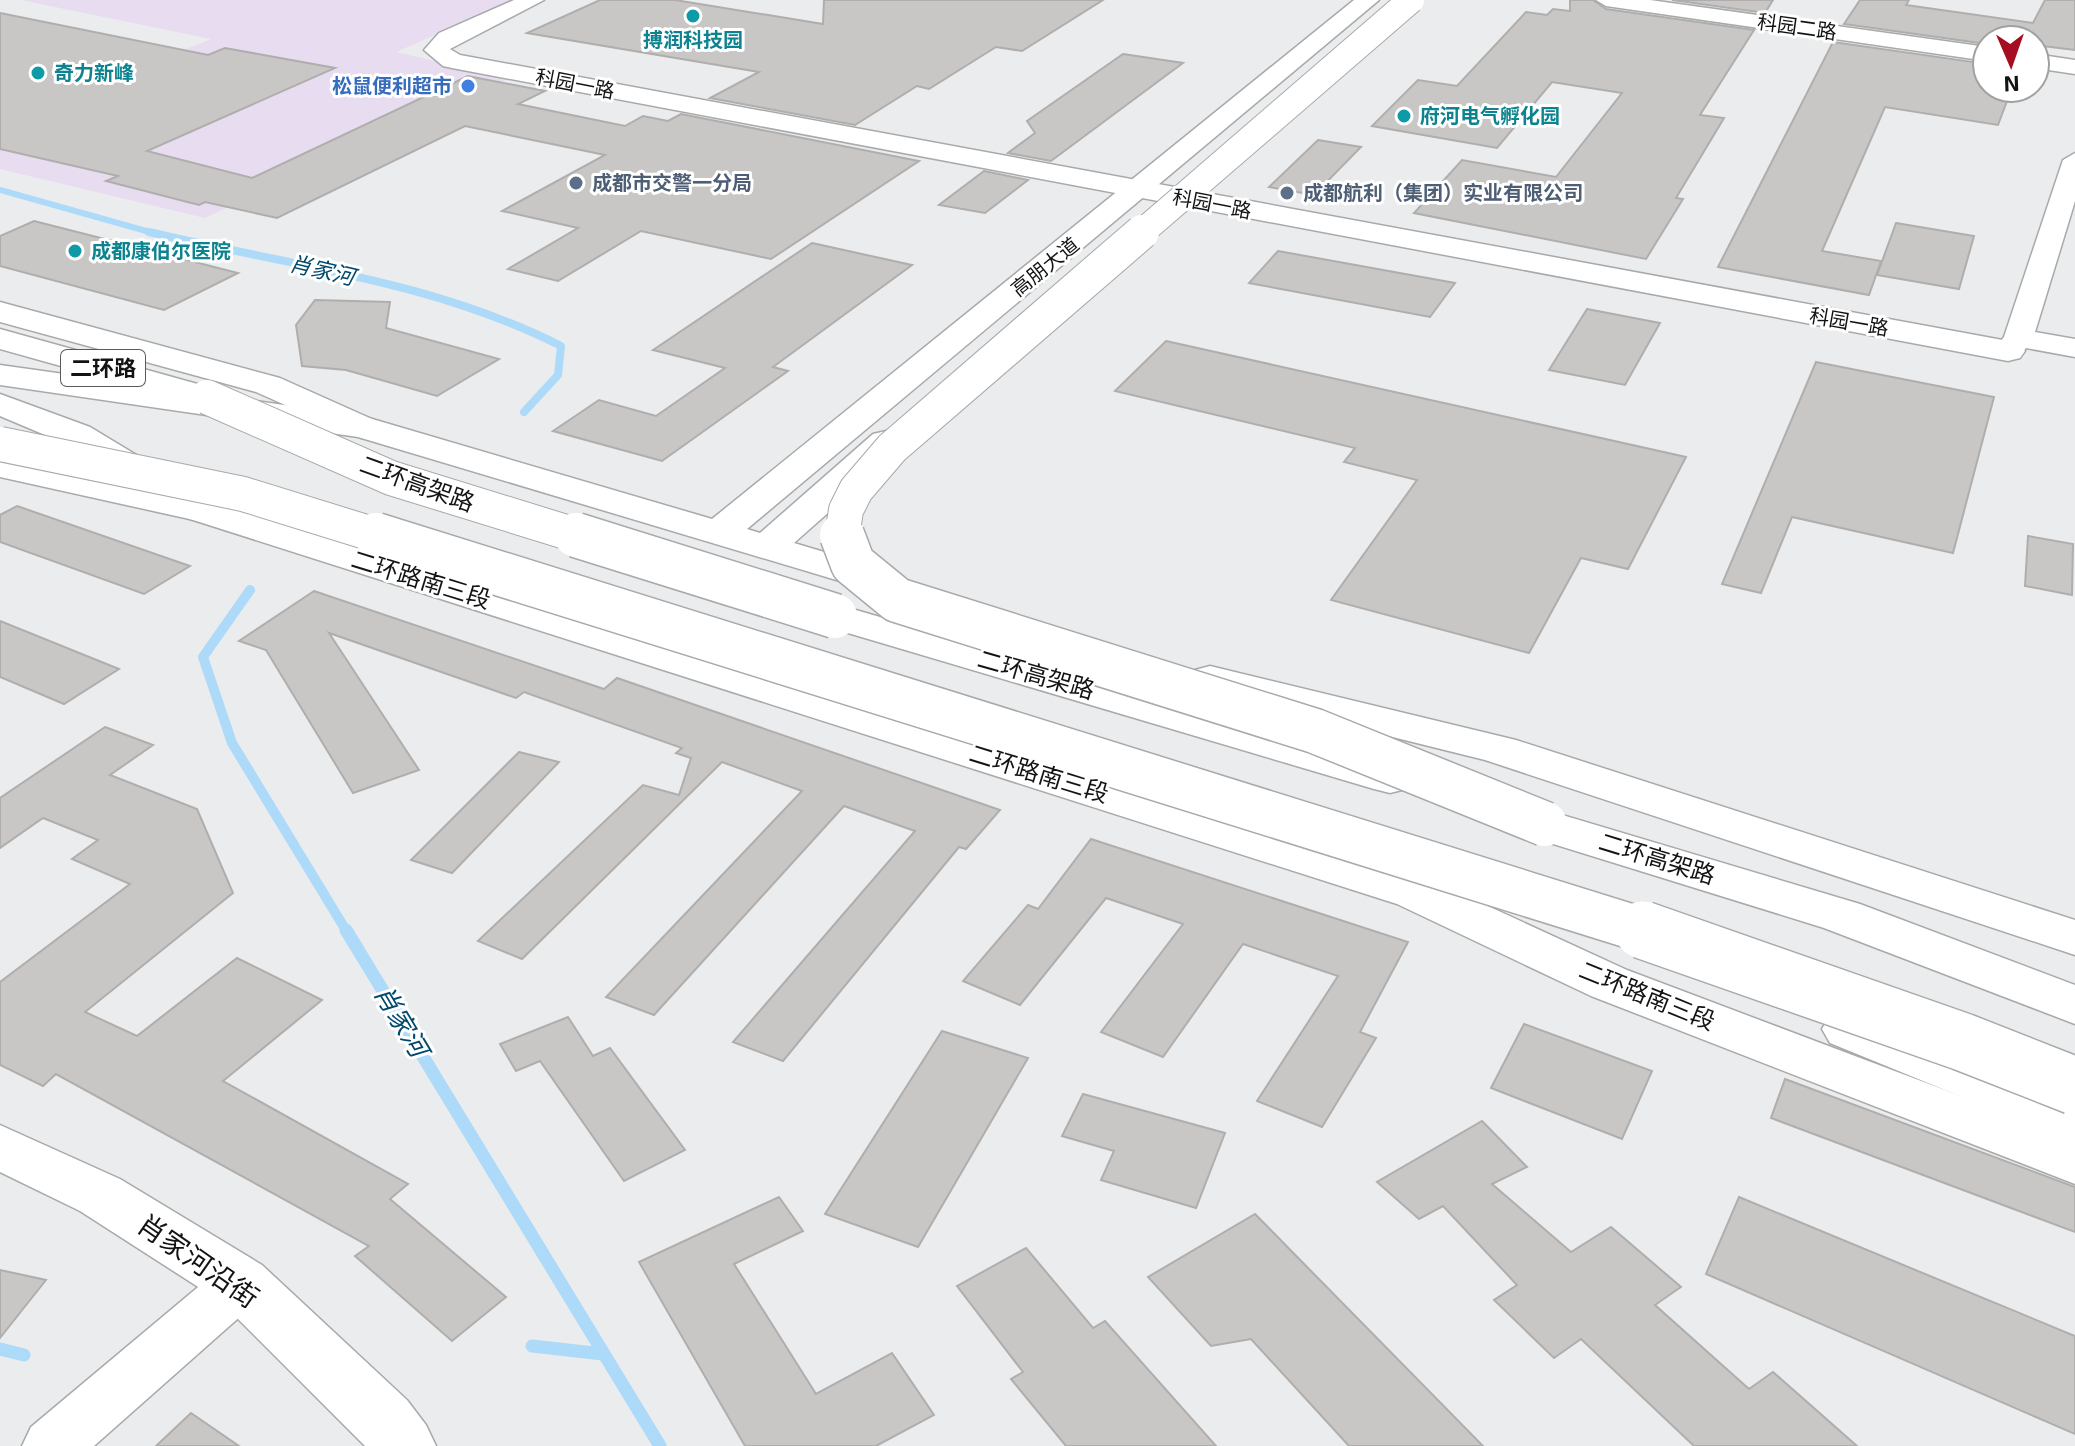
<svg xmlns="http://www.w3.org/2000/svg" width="2075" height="1446" font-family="'Exo 2','Noto Sans SC',sans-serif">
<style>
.industrial{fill:#e8dcf1}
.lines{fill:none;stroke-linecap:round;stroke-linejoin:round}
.stream-far3{stroke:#addaf9;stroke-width:6}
.stream-far2{stroke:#addaf9;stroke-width:8}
.stream-far1{stroke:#addaf9;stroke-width:10}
.stream{stroke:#addaf9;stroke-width:13}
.building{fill:#c9c7c5;stroke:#b0aead;stroke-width:2}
.minor-casing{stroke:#a7a9aa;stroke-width:3}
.tertiary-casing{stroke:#a7a9aa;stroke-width:3}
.secondary-casing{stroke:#a7a9aa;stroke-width:3}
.trunk-casing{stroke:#a7a9aa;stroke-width:3}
.minor{fill:#fff;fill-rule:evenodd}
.tertiary{fill:#fff;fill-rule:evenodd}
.secondary{fill:#fff;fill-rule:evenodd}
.trunk{fill:#fff;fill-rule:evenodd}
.trunk-bridge-far3-casing{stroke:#a7a9aa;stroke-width:28;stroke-linecap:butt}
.trunk-bridge-far2-casing{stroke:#a7a9aa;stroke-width:36;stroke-linecap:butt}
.trunk-bridge-far1-casing{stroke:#a7a9aa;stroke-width:47;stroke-linecap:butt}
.trunk-bridge-casing{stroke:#a7a9aa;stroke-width:60;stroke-linecap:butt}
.trunk-bridge-far3{stroke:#fff;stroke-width:26}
.trunk-bridge-far2{stroke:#fff;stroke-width:34}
.trunk-bridge-far1{stroke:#fff;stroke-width:44}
.trunk-bridge{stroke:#fff;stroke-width:57}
.culture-dot{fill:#0f9aa8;stroke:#fff;stroke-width:3}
.shop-dot{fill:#3f7fe0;stroke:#fff;stroke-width:3}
.service-dot{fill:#5c6f8a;stroke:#fff;stroke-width:3}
.labels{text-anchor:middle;stroke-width:6;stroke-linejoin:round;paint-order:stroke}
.far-street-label{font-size:20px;fill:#131314;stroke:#fff}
.far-culture-label{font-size:20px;font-weight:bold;fill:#0d838f;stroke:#fff;text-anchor:start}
.far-shop-label{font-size:20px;font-weight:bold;fill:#366cbe;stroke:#fff;text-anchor:end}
.far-service-label{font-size:20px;font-weight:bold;fill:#4e5e75;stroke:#fff;text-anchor:start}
.far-water-label{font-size:22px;font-style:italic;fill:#00496d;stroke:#fff}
.shield{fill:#fff;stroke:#5a5a5a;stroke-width:2}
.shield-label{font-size:22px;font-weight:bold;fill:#131314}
.street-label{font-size:24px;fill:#131314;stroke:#fff}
.water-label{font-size:26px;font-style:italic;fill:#00496d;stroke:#fff}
.near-street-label{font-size:28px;fill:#131314;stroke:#fff}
</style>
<rect width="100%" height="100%" fill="#eaeced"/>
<path class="industrial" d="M21 0H516L396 52 509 78 295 180 273 186 205 218 0 169V114L17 117 211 39Z"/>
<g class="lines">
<path class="stream-far3" d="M0 190 157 234"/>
<path class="stream-far2" d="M149 232C287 265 433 281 561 346L558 375 524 412"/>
<path class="stream-far1" d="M250 590 203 657 232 743 347 932"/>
<g class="stream">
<path d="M346 930 660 1446"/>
<path d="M532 1346 603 1354"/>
<path d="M0 1349 24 1355"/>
</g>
</g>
<g class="building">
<path d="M600 0H675L823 24 824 0H1103L1022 51 996 47 929 89 917 86 855 125 710 98 759 72 527 33Z"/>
<path d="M1570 0H1593L1606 9 1754 30 1700 115 1724 118 1676 198 1683 199 1646 259 1414 213 1462 160 1556 177 1622 93 1552 82 1497 148 1372 126 1418 80 1457 86 1526 12 1547 15 1553 9 1570 11Z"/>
<path d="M1672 0H1773L1765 13Z"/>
<path d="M1860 0H1909L1906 5 2033 23 2045 0H2075V50L2035 45V40H1987V44L1844 24Z"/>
<path d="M0 13 208 55 225 48 335 68 147 151 252 178 468 76 545 91 518 104 625 126 643 116 668 121 681 114 919 161 771 259 641 231 558 281 508 269 578 228 502 211 605 155 465 126 277 218 205 202 199 205 106 181 118 176 0 149Z"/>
<path d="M1833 42 1987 64V88H2012L1998 125 1885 107 1822 251 1881 261 1869 295 1718 267Z"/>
<path d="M1123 54 1183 63 1051 161 1008 153 1035 133 1027 121Z"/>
<path d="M1318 140 1361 147 1314 195 1269 187Z"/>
<path d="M984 171 1028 180 985 213 939 205Z"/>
<path d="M34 221 238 273 164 310 0 266V236Z"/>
<path d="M1896 223 1974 236 1959 289 1877 275Z"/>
<path d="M812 243 912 265 773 367 788 371 662 461 553 431 599 400 656 416 725 368 653 350Z"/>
<path d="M1278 251 1455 283 1430 317 1249 283Z"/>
<path d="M315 300 390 302 386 328 499 359 437 396 346 370 302 366 296 325Z"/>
<path d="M1587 309 1660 323 1625 385 1549 370Z"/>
<path d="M1166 341 1686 457 1628 569 1581 558 1529 653 1331 600 1417 480 1344 462 1355 448 1115 391Z"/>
<path d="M1816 362 1994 397 1953 553 1792 517 1761 593 1722 584Z"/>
<path d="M17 506 190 566 144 594 0 542V515Z"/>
<path d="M2028 536 2073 544 2072 595 2025 586Z"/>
<path d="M314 591 604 689 617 678 1000 810 966 849 959 847 783 1061 733 1042 915 831 844 806 654 1015 606 997 802 791 722 762 522 959 478 941 643 785 679 795 691 758 676 753 682 748 524 692 516 698 329 633 419 770 353 793 266 650 239 641Z"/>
<path d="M0 621 119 669 64 704 0 677Z"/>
<path d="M105 727 153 745 110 775 197 809 233 893 85 1012 137 1036 237 958 322 1000 223 1081 408 1184 390 1199 506 1297 452 1341 355 1256 369 1246 56 1074 43 1086 0 1065V982L130 884 72 859 98 840 43 818 0 848V798Z"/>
<path d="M519 752 559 762 452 873 411 860Z"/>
<path d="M1091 839 1408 942 1360 1032 1376 1038 1322 1127 1257 1101 1338 976 1243 944 1163 1057 1101 1032 1183 924 1106 898 1020 1005 963 981 1028 905 1038 909Z"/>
<path d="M568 1017 593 1056 610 1048 685 1150 624 1181 540 1061 516 1071 500 1044Z"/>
<path d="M1524 1024 1652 1071 1622 1139 1491 1088Z"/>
<path d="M942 1031 1028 1058 918 1247 825 1214Z"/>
<path d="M1785 1079 2075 1187V1232L1771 1118Z"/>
<path d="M1083 1094 1225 1133 1196 1208 1101 1180 1114 1151 1062 1136Z"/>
<path d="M1482 1121 1527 1167 1492 1184 1571 1252 1611 1227 1681 1287 1655 1305 1749 1389 1773 1372 1857 1446H1694L1581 1339 1554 1358 1494 1300 1517 1285 1443 1206 1419 1219 1377 1182Z"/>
<path d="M779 1197 803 1231 734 1264 816 1394 892 1353 934 1415 876 1446H745L639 1262Z"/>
<path d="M1739 1197 2075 1336V1434L1706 1274Z"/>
<path d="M1255 1214 1483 1446H1349L1251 1339 1211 1346 1148 1277Z"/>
<path d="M1026 1248 1093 1328 1105 1321 1216 1446H1066L1011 1379 1023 1372 957 1286Z"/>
<path d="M0 1270 46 1280 0 1338Z"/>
<path d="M191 1413 239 1446H156Z"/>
</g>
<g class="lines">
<g class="minor-casing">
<g id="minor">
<path d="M1596 0H1650L1987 47V61L1606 6Z"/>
<path d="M2035 54 2075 60V74L2035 68Z"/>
<path d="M2075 153V201L2035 332 2075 339V357L2026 348 2019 357H1997L1993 351 2004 337 2063 160Z"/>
<path d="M241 1260 260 1267 268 1283 260 1299 94 1446H22L31 1427 222 1267Z"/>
</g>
</g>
<g class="tertiary-casing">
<g id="tertiary">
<path d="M514 0H544L450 49 460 55 2008 341 2020 344 2025 351 2020 358 2008 361 452 68 443 66 424 50 439 33Z"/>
<path d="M0 302 280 378 374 420 380 427 374 434 362 438 350 434 256 392 0 322Z"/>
<path d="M0 455 216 503 222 511 216 519 203 522 0 477Z"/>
</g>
</g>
<g class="secondary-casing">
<g id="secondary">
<path d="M1354 0H1379L747 529 760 533 873 434 886 431 899 434 904 442 899 450 794 543 901 575 907 583 901 591 887 595 873 591 358 437 0 385V365L362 416 712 519Z"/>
<path d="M0 394 90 427 216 503 1431 880 1627 970 2075 1139V1184L1591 996 1397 904 190 519 64 443 0 416Z"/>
<path d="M1210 666 1516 740 2075 920V955L1485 760 1195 688 1189 679 1195 670Z"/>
<path d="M0 1125 120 1179 262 1265 407 1400 426 1425 436 1446H365L220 1301 80 1211 0 1172Z"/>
</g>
</g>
<g class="trunk-casing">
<g id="trunk">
<path d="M0 329 219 390 224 397 219 404 207 407 0 349Z"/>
<path d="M835 604 1406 769 1413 779 1406 789 1390 793 1374 789 821 625 815 616 821 607Z"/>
<path d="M1509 799 1860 904 2075 985V1024L1824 928 1492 825 1486 814 1492 803Z"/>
<path d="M1849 1010 2075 1099V1143L1830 1043 1822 1029 1830 1015Z"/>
</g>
</g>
<use href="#minor" class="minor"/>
<use href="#tertiary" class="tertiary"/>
<use href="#secondary" class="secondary"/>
<use href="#trunk" class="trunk"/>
<g class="trunk-bridge-far3-casing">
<path id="trunk-bridge-far3" d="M1140 234 1411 0"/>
</g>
<g class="trunk-bridge-far2-casing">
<g id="trunk-bridge-far2">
<path d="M207 397 391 478 582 537"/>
<path d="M0 444 243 494 382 537"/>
<path d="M842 537 846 510 856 490 892 448 1142 232"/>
</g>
</g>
<g class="trunk-bridge-far1-casing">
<g id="trunk-bridge-far1">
<path d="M376 535 1649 932"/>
<path d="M576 535 835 616"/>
<path d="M842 535 853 564 897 600 1315 731 1545 824"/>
</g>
</g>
<g class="trunk-bridge-casing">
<path id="trunk-bridge" d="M1643 930 1963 1042 2075 1086"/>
</g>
<use href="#trunk-bridge-far3" class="trunk-bridge-far3"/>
<use href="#trunk-bridge-far2" class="trunk-bridge-far2"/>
<use href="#trunk-bridge-far1" class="trunk-bridge-far1"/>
<use href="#trunk-bridge" class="trunk-bridge"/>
</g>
<g class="culture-dot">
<circle cx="693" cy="16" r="8"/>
<circle cx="38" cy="73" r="8"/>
<circle cx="1404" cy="116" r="8"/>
<circle cx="75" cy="251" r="8"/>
</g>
<circle class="shop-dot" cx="468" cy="86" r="8"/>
<g class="service-dot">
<circle cx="576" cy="183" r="8"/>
<circle cx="1287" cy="193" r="8"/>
</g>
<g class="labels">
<g class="far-street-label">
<text transform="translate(1797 27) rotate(8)" y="7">科园二路</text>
<text transform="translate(575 84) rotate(11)" y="7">科园一路</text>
<text transform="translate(1212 204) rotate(11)" y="7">科园一路</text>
<text transform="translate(1045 267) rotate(-39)" y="7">高朋大道</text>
<text transform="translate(1849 322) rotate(10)" y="7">科园一路</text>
</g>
<g class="far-culture-label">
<text x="693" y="47" text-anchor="middle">搏润科技园</text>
<text x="54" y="80">奇力新峰</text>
<text x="1420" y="123">府河电气孵化园</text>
<text x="91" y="258">成都康伯尔医院</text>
</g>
<g class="far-shop-label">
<text x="452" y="93">松鼠便利超市</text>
</g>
<g class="far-service-label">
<text x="592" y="190">成都市交警一分局</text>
<text x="1303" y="200">成都航利（集团）实业有限公司</text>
</g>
<g class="far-water-label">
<text transform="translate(322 270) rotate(13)" y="8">肖家河</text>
</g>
<rect class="shield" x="61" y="350" width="84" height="36" rx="6"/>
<g class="shield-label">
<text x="103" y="376">二环路</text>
</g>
<g class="street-label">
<text transform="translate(417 484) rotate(20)" y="8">二环高架路</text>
<text transform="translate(421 580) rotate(17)" y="8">二环路南三段</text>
<text transform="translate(1036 675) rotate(16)" y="8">二环高架路</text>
<text transform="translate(1039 774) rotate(17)" y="8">二环路南三段</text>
<text transform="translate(1657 859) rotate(17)" y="8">二环高架路</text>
<text transform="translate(1647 996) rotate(22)" y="8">二环路南三段</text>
</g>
<g class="water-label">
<text transform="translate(401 1021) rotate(59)" y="9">肖家河</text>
</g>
<g class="near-street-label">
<text transform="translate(198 1261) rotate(35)" y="10">肖家河沿街</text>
</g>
</g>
<g transform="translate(2011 64) rotate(178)"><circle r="38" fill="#ffffff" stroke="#a1a1a1" stroke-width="2"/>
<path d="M0-6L14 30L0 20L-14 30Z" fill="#a60d20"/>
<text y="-12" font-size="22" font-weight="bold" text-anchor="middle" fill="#131314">N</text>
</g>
</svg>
